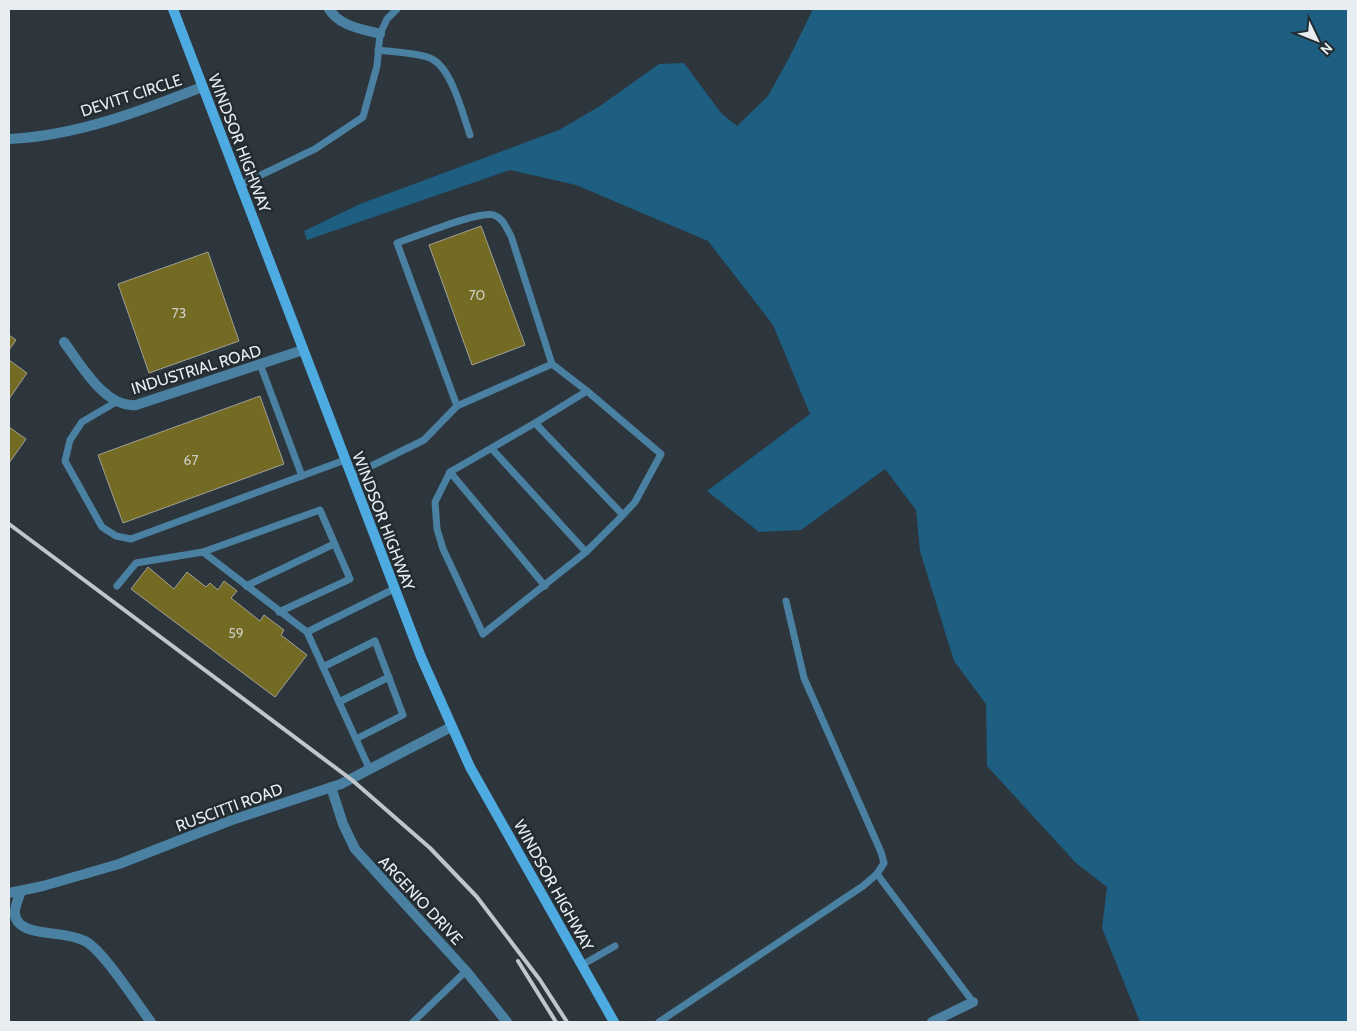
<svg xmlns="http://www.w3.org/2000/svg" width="1357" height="1031" font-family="Cabin,sans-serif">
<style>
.green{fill:#1d5e81}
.building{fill:#736a24;stroke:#a2a196}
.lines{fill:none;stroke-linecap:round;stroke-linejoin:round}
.service{stroke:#4a81a2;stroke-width:7}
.minor{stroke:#4a81a2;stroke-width:10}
.secondary{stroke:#4eabe1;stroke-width:10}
.rail{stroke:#c0c6cb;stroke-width:4}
.labels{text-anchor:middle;stroke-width:5;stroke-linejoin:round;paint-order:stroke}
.number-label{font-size:14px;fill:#caccbe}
.street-label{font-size:16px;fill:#e7edf1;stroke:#232c31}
</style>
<rect width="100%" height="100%" fill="#2d363c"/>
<path class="green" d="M813 9H1348V1022H1140L1102 928 1107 887 1076 863 987 766 986 704 954 661 920 551 916 510 885 469 801 530 759 532 707 491 810 414 773 325 708 241 576 185 510 170 307 240 304 231 360 204 559 130 600 106 659 64 684 63 721 113 737 126 768 96 790 56Z"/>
<g class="building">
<path d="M481 226 525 345 472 365 429 245Z"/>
<path d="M208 252 239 341 149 373 118 284Z"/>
<path d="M9 335 16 340 9 350Z"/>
<path d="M9 360 27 373 9 399Z"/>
<path d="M260 396 284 464 123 523 98 455Z"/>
<path d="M9 427 26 439 9 463Z"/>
<path d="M148 567 174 589 187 572 206 587 210 583 218 590 224 581 237 591 231 598 260 621 264 615 284 630 281 635 307 655 275 697 131 589Z"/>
</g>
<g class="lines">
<g class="service">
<path d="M378 50C391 52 421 53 432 59 452 69 463 115 470 135"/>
<path d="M240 185 315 149 363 117 377 66 380 34 387 19 397 9"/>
<path d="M260 364 302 476"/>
<path d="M116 402 82 422 70 440 65 461 102 527 116 536 131 539 345 460"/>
<path d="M457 406 397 243C415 237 479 210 494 215 504 219 506 228 511 236L552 364"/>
<path d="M535 423 587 391"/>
<path d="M492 449 586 552"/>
<path d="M450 472 545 586"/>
<path d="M351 476 424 440 457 406 552 364 587 391 661 454 635 502 623 515 586 552 483 634 443 549 437 529 435 502 450 472 535 423 623 515"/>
<path d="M117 586 136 563 203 552"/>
<path d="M246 586 334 544"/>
<path d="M279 612 350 579 320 510 203 552 307 632"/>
<path d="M323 667 375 641 403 715 356 739"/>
<path d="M339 702 389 677"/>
<path d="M370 770 307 632 394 589"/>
<path d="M877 874 973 1002"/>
<path d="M582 965 615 946"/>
<path d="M413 1022 466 971"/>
<path d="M659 1022 863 886 877 874 884 863 881 852 804 678 786 601"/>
</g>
<g class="minor">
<path d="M329 9C339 26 362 29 380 34"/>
<path d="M9 139C76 136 141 111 202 87"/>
<path d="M64 342C81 365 105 408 136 405L303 350"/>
<path d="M331 787 343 824 355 849 466 971 507 1022"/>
<path d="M21 891C18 901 10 914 19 923 31 936 66 931 85 941 103 950 137 1004 151 1022"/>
<path d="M9 893 43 886 119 864 229 821 341 784 451 727"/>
<path d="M932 1022 973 1002"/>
</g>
<path class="secondary" d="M173 9 421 657 470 767 614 1022"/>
<g class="rail">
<path d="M9 524 352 780 430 848 477 897 540 980 567 1022"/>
<path d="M518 961 556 1022"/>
</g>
</g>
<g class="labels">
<g class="number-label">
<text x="477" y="300">70</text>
<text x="179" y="318">73</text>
<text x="191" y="465">67</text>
<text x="236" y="638">59</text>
</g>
<g class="street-label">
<text transform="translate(131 95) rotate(-18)" y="6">DEVITT CIRCLE</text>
<text transform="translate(240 143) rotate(69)" y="6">WINDSOR HIGHWAY</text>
<text transform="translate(196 369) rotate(-17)" y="6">INDUSTRIAL ROAD</text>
<text transform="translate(384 521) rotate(69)" y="6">WINDSOR HIGHWAY</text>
<text transform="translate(229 807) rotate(-20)" y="6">RUSCITTI ROAD</text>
<text transform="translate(554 885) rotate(61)" y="6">WINDSOR HIGHWAY</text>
<text transform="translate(421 900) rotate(47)" y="6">ARGENIO DRIVE</text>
</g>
</g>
<rect width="1357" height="1031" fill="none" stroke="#e7edf1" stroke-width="20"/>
<g transform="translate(1317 40) rotate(133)" stroke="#232c31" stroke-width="4" paint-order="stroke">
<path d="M0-4L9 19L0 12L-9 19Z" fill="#e7edf1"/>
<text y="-8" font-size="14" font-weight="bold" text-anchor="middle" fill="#e7edf1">N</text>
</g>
</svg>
